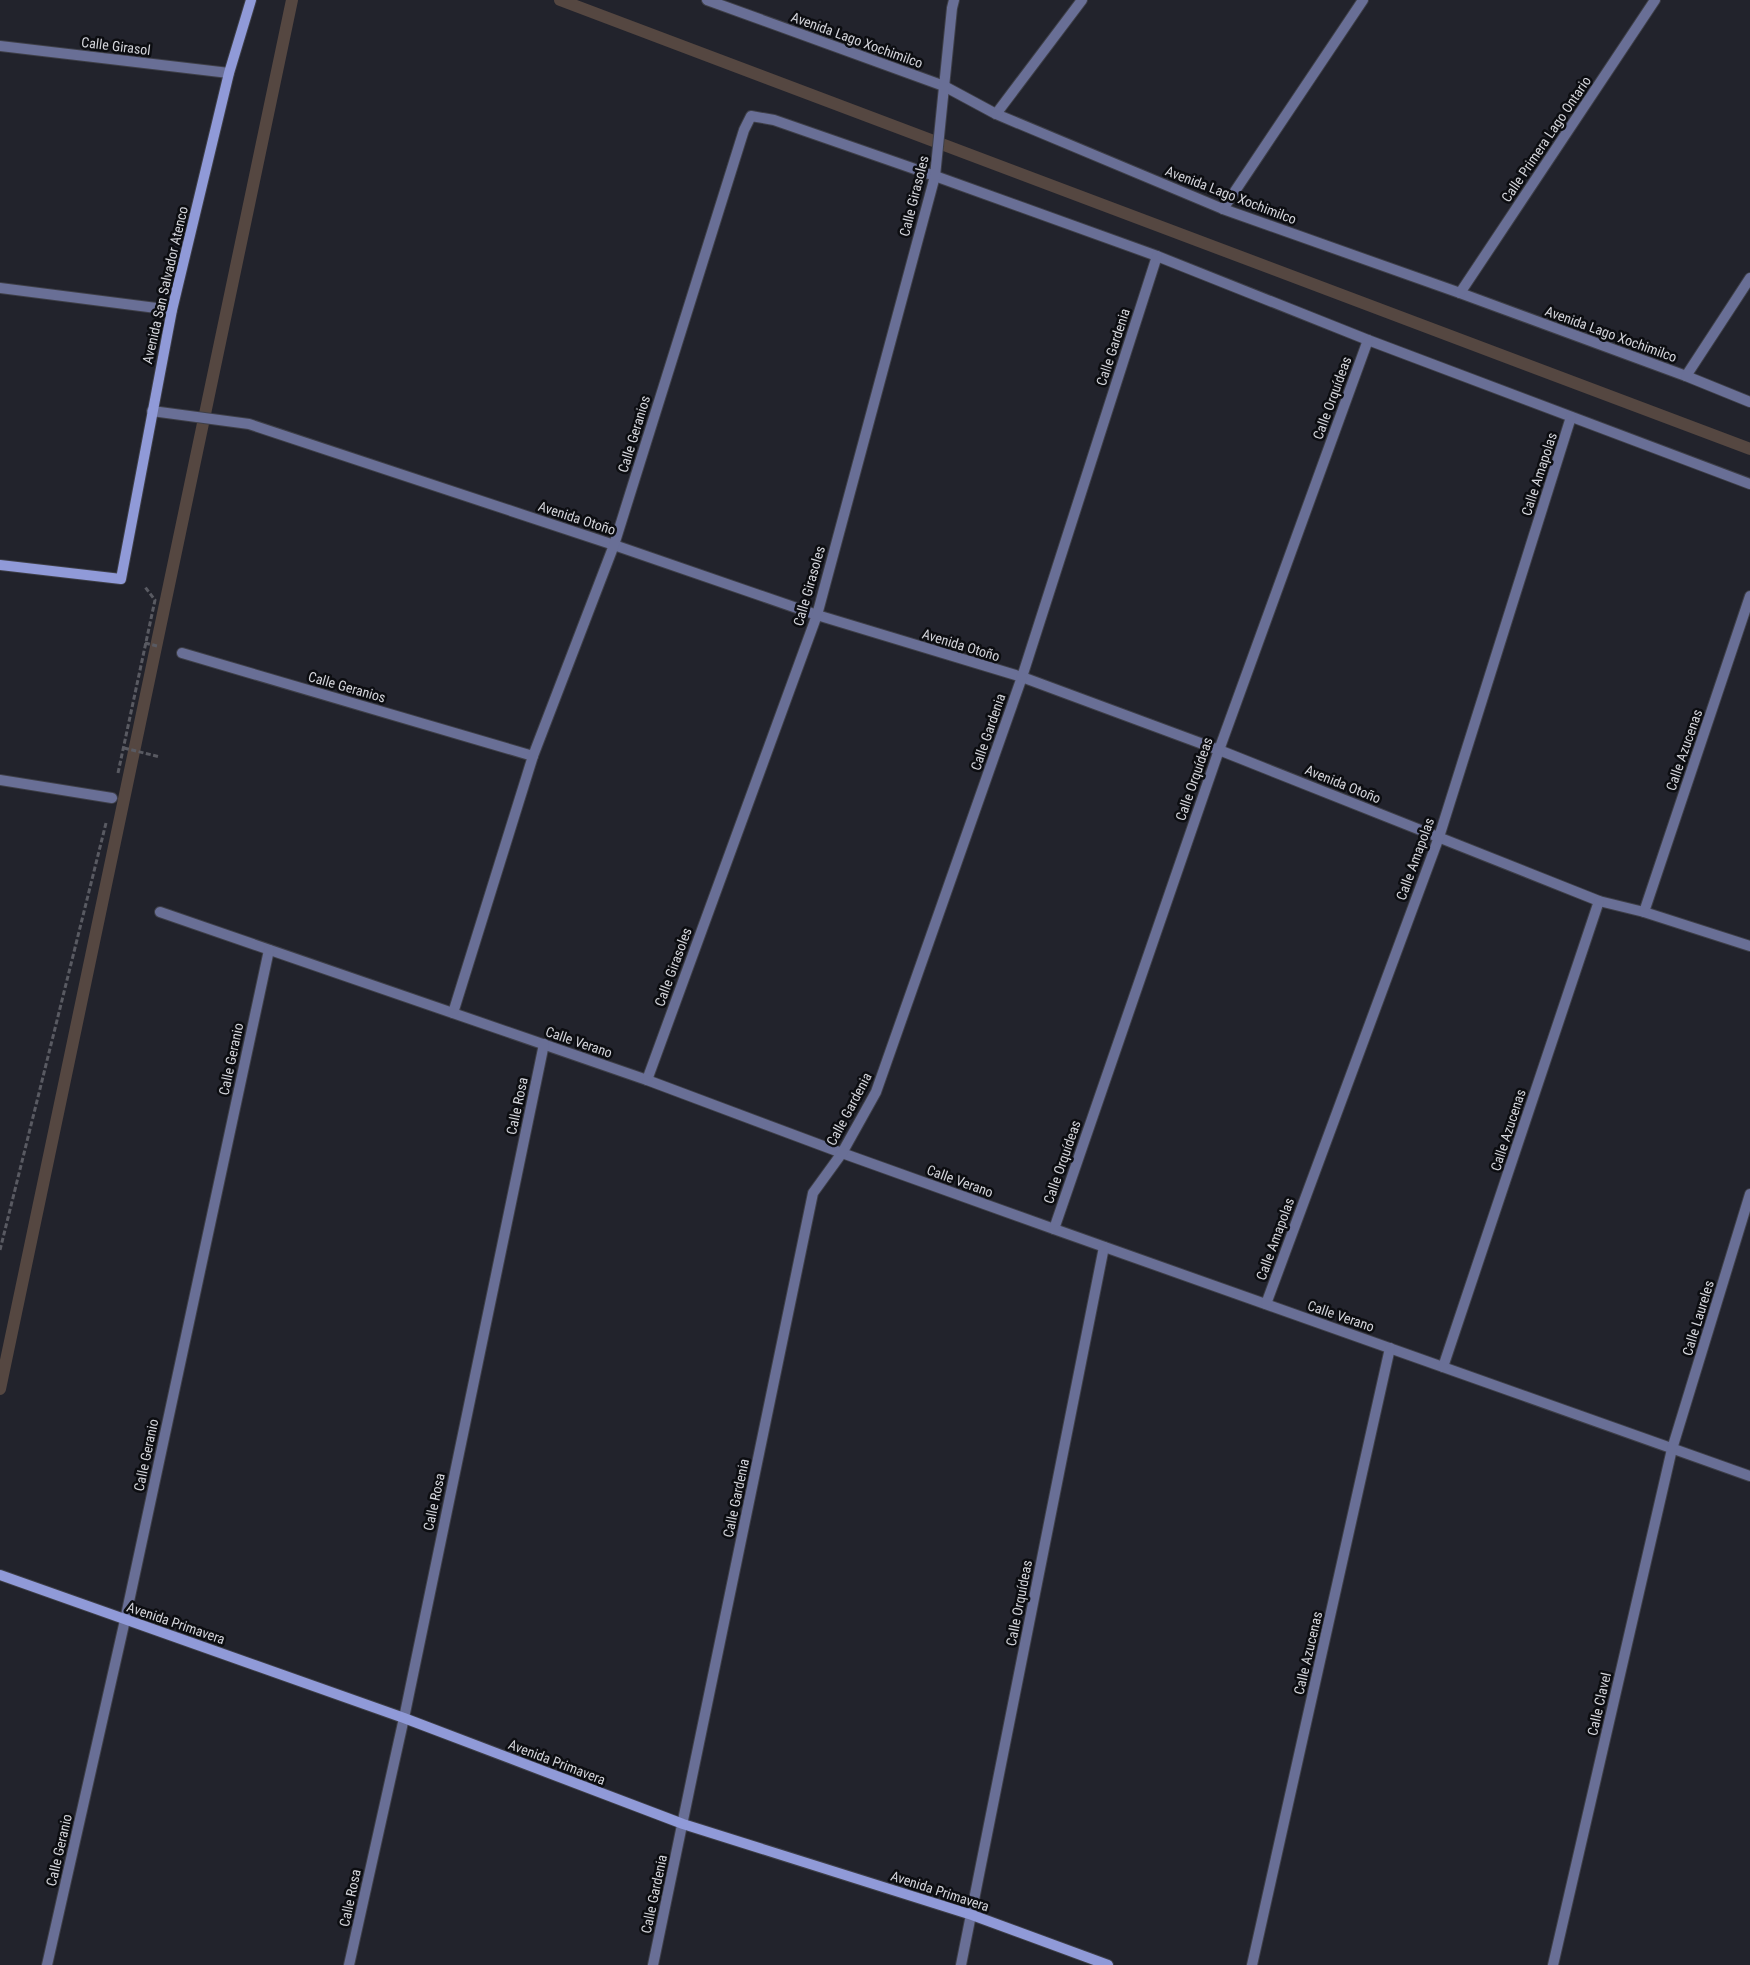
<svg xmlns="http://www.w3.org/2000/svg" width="1750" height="1965" font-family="'Roboto Condensed',sans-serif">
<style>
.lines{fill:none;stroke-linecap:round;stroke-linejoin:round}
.stream{stroke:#554741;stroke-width:12}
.street-casing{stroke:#3e3f48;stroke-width:12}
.secondary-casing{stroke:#3e3f48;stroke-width:12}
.path{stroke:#595a62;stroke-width:3;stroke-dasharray:5 2.5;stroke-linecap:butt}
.street{stroke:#696f96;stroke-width:10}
.secondary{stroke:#909ad8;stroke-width:10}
.labels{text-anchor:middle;stroke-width:5;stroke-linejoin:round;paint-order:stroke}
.street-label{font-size:14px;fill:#d3d4da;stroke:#0c0d11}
</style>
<rect width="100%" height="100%" fill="#22232c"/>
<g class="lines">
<g class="stream">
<path d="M560 0 1750 449"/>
<path d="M0 1389 292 0"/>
</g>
<g class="street-casing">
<g id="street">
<path d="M707 0 944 86 996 114 1223 209 1460 293 1686 376 1750 402"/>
<path d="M0 46 229 73"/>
<path d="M996 114 1082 0"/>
<path d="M1223 209 1363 0"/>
<path d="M0 288 172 310"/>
<path d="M1460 293 1655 0"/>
<path d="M1686 376 1750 278"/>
<path d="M152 411 249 424 614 545 817 615 1022 677 1219 750 1599 901 1644 912 1750 946"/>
<path d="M182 653 533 756"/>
<path d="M0 780 112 798"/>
<path d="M160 912 647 1080 842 1153 1054 1229 1750 1476"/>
<path d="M1644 912 1750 596"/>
<path d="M453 1013 533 756 614 545 744 130 751 116 774 120 935 176 1157 256 1368 340 1750 484"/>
<path d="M647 1080 817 615 935 176 952 8 954 0"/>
<path d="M1054 1229 1219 750 1368 340"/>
<path d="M1266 1304 1439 837 1571 417"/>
<path d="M1443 1367 1599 901"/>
<path d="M47 1965 125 1620 269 950"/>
<path d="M349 1965 404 1718 544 1044"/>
<path d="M653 1965 813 1193 842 1153 876 1092 1022 677 1157 256"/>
<path d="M961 1965 1104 1247"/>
<path d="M1252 1965 1390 1348"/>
<path d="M1553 1965 1672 1449 1750 1194"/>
</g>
</g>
<g class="secondary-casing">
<g id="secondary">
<path d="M0 565 121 579 172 310 229 73 251 0"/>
<path d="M0 1575 404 1718 683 1824 972 1915 1108 1965"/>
</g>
</g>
<g class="path">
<path d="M145 643 157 646"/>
<path d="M124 748 160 757"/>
<path d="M118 773 155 600 145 587"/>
<path d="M0 1250 106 823"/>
</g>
<use href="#street" class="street"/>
<use href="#secondary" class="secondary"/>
</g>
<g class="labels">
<g class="street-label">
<text transform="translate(857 40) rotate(20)" y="5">Avenida Lago Xochimilco</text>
<text transform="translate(116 46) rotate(7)" y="5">Calle Girasol</text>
<text transform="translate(1546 139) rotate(-56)" y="5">Calle Primera Lago Ontario</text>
<text transform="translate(1231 195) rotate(21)" y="5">Avenida Lago Xochimilco</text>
<text transform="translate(914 196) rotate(-76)" y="5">Calle Girasoles</text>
<text transform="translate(165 285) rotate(-77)" y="5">Avenida San Salvador Atenco</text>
<text transform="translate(1611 334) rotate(20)" y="5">Avenida Lago Xochimilco</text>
<text transform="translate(1113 347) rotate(-72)" y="5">Calle Gardenia</text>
<text transform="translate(1332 398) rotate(-70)" y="5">Calle Orquídeas</text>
<text transform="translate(634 434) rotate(-73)" y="5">Calle Geranios</text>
<text transform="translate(1539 474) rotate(-72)" y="5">Calle Amapolas</text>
<text transform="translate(577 518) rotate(18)" y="5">Avenida Otoño</text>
<text transform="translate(809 586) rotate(-74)" y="5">Calle Girasoles</text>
<text transform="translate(961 645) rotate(17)" y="5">Avenida Otoño</text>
<text transform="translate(347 687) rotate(16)" y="5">Calle Geranios</text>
<text transform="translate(988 732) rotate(-71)" y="5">Calle Gardenia</text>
<text transform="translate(1684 750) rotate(-71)" y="5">Calle Azucenas</text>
<text transform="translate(1194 779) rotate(-71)" y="5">Calle Orquídeas</text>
<text transform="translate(1343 784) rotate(22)" y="5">Avenida Otoño</text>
<text transform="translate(1415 859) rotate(-70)" y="5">Calle Amapolas</text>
<text transform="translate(673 967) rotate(-70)" y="5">Calle Girasoles</text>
<text transform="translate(579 1042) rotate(19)" y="5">Calle Verano</text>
<text transform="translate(231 1059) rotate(-78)" y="5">Calle Geranio</text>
<text transform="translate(517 1106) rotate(-78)" y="5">Calle Rosa</text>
<text transform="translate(849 1109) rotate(-62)" y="5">Calle Gardenia</text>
<text transform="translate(1508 1130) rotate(-72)" y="5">Calle Azucenas</text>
<text transform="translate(1062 1162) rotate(-71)" y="5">Calle Orquídeas</text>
<text transform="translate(960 1181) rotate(20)" y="5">Calle Verano</text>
<text transform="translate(1275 1239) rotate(-70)" y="5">Calle Amapolas</text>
<text transform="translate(1341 1316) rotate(19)" y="5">Calle Verano</text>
<text transform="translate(1698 1318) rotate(-73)" y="5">Calle Laureles</text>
<text transform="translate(146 1455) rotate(-78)" y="5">Calle Geranio</text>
<text transform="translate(736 1498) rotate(-78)" y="5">Calle Gardenia</text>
<text transform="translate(434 1502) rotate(-78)" y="5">Calle Rosa</text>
<text transform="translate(1019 1603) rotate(-79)" y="5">Calle Orquídeas</text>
<text transform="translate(176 1623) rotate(19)" y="5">Avenida Primavera</text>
<text transform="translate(1308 1653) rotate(-77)" y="5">Calle Azucenas</text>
<text transform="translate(1599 1704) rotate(-77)" y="5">Calle Clavel</text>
<text transform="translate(557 1762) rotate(21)" y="5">Avenida Primavera</text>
<text transform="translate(59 1850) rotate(-77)" y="5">Calle Geranio</text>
<text transform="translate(940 1891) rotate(18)" y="5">Avenida Primavera</text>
<text transform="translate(654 1894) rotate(-78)" y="5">Calle Gardenia</text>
<text transform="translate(350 1898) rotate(-78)" y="5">Calle Rosa</text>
</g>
</g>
</svg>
